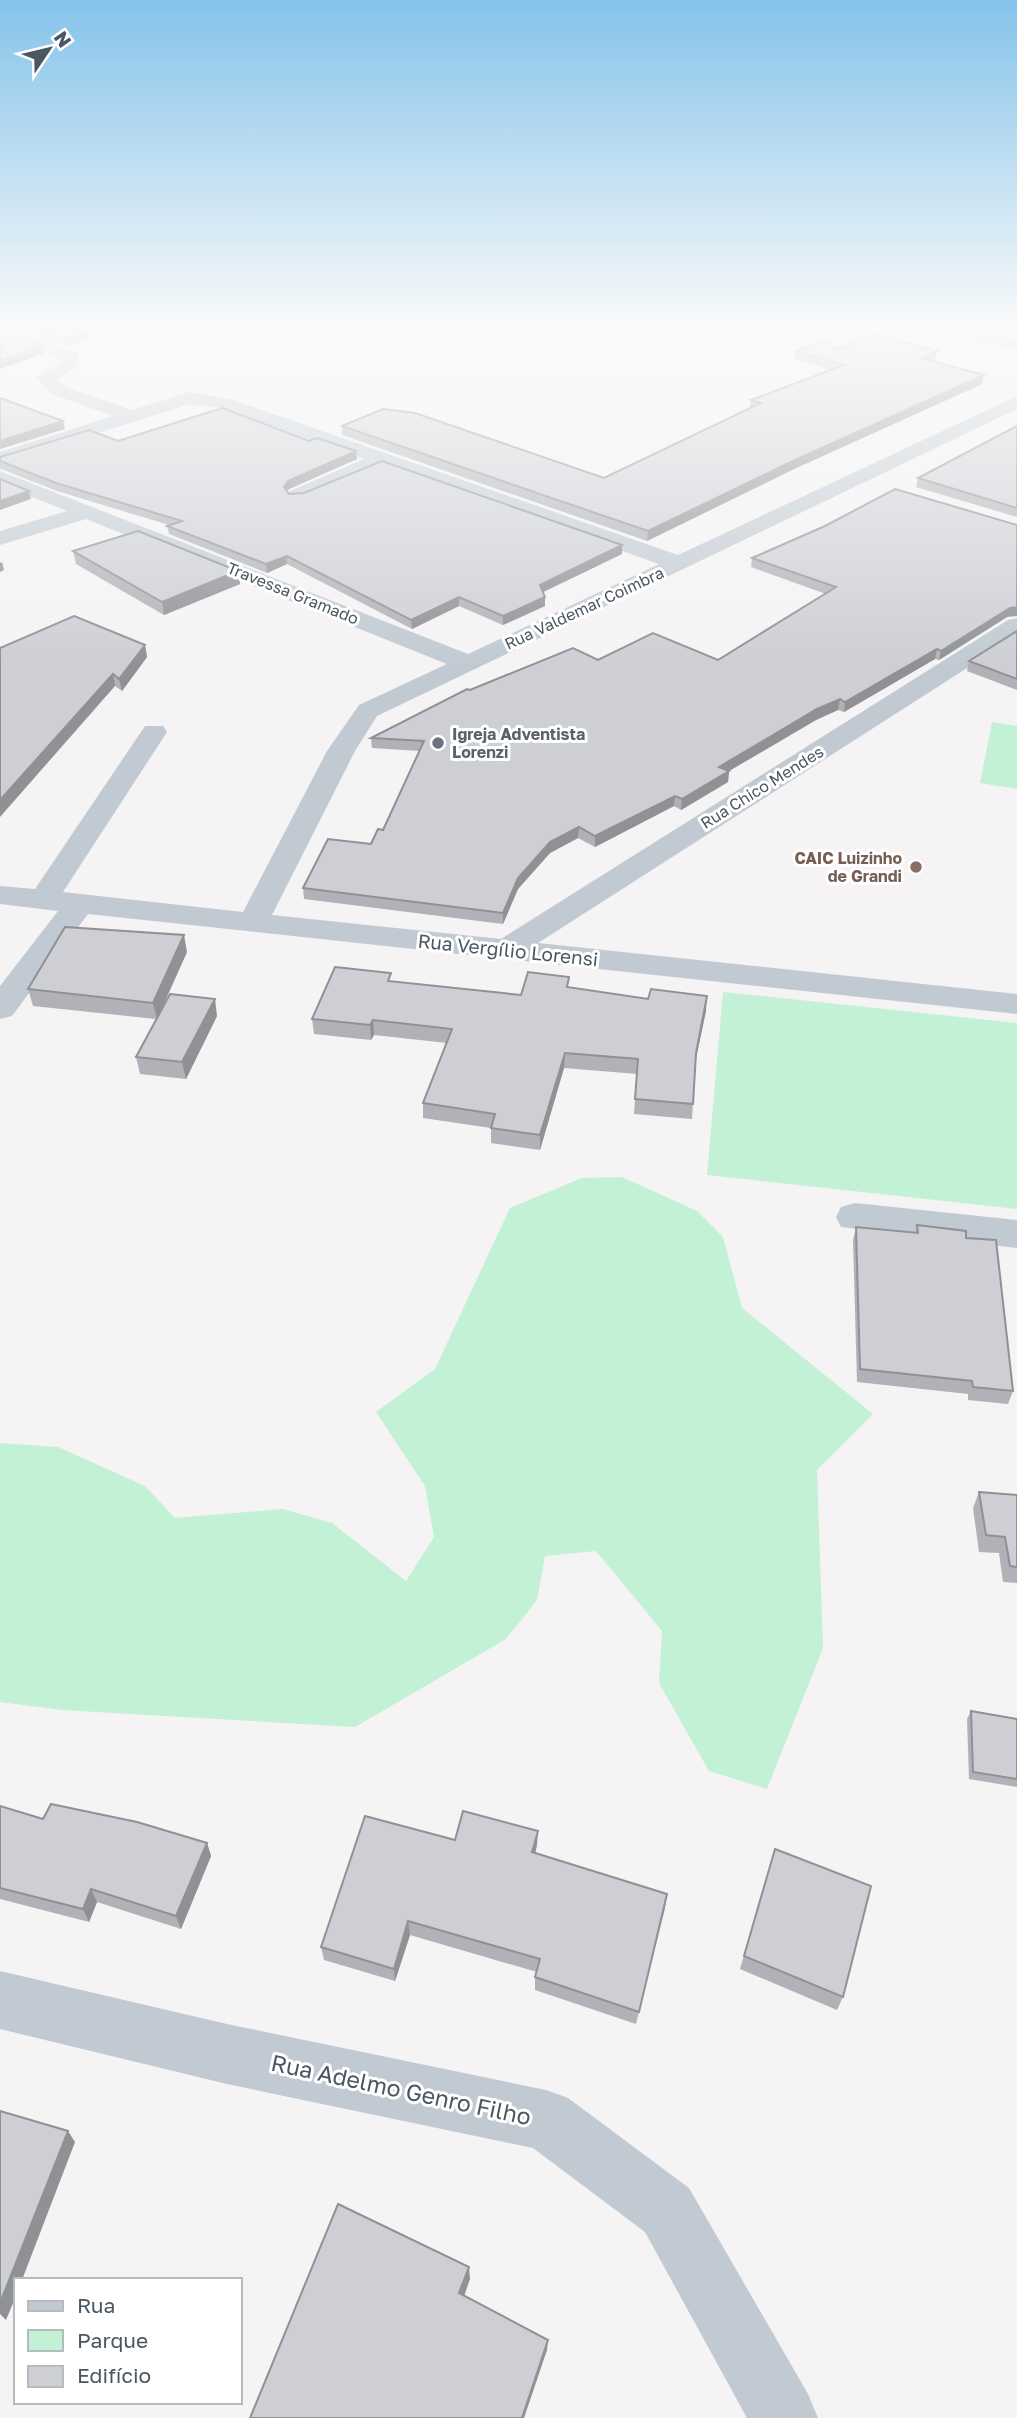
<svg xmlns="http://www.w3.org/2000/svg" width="1017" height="2418" font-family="'Golos Text',sans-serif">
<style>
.green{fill:#c3f1d5}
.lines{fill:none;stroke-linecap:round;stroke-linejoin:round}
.minor{fill:#c1cad2;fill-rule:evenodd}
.wall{fill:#b0b2b7}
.shaded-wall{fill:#909195}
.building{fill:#cdcfd5;stroke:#909195;stroke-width:2}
.worship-dot{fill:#6b7280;stroke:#fff;stroke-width:2.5}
.education-dot{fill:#8d6e63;stroke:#fff;stroke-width:2.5}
.labels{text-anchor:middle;stroke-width:6;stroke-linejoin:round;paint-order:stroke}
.far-street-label{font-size:16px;fill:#4a5661;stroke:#fff}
.far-worship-label{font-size:16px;font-weight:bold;fill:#5b616d;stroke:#fff;text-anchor:start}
.far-education-label{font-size:16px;font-weight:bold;fill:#785e54;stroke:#fff;text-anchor:end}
.street-label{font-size:19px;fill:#4a5661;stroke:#fff}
.near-street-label{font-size:23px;fill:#4a5661;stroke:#fff}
</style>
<rect width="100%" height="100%" fill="#f5f3f3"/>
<g class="green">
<path d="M992 722 1017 726V789L980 783Z"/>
<path d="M723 992 1017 1023V1209L707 1175Z"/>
<path d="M622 1177 697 1211 723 1237 742 1308 873 1414 817 1470 823 1648 767 1789 709 1771 659 1683 662 1631 596 1551 545 1556 537 1600 506 1639 355 1727 62 1710 0 1702V1443L58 1447 145 1486 175 1518 283 1509 332 1523 406 1581 434 1537 425 1486 376 1412 435 1369 510 1208 582 1178Z"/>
</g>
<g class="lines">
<g class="minor">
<path d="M0 329H16L77 352 80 365 56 379 64 386 132 410 189 392 230 399 678 555 1017 396V409L377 716 355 751 272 915 501 939 1008 620 1017 618V636L538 943 1017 994V1014L88 914 12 1016 0 1019V986L58 911 0 904V886L35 889 145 726H163L167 732 63 892 243 912 327 751 359 705 447 664 86 519 0 545V531L67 511 0 484V471L468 654 659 564 382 466 304 499H290L287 495 290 491 364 459 220 408 190 404 0 464V452L113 416 52 394 35 378 62 362V359L0 334Z"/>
<path d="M878 329H901L841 355 835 356 826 351Z"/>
<path d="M939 329H969L1017 340V350L941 333Z"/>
<path d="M855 1203 1017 1220V1248L841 1227 836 1217 841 1207Z"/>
<path d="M0 1971 227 2024 546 2090 568 2098 689 2188 808 2394 818 2418H747L645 2232 533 2148 227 2084 0 2029Z"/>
</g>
</g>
<g class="wall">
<path d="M23 329H75L88 339 68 346Z"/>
<path d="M837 350 935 360 932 362 984 375 982 384 794 469 647 541 342 435V426L604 478 750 408 751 400 830 370 794 359 795 351Z"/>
<path d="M1017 426V517L916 487 918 478Z"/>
<path d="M118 441H309L356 451 357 459 289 489 287 491 289 494 622 554 543 592 545 606 503 625 459 606 412 629 287 564 267 573 169 534 167 526 169 525 57 491 1 469H0V457Z"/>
<path d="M73 551 238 571 240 584 164 615 76 564Z"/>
<path d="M752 558 1007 617 939 660 935 659 844 712 838 710 816 720 729 771 728 782 681 810 674 806 595 847 578 838 550 853 518 889 503 924 304 899 303 888 371 844 383 830 419 751 372 748 371 738 470 690 598 660H718L826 594 751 567Z"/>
<path d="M1017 631V690L967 671 969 661Z"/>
<path d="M145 645 147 657 122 691 115 686 0 648Z"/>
<path d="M187 952 158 1016H217L186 1079 140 1074 136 1057 156 1019 33 1006 28 989Z"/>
<path d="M391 981 521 995 569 988 706 1011 695 1062 692 1119 634 1114 637 1074 564 1068 540 1150 491 1143V1128L423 1118V1103L447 1043 374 1035 371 1040 314 1034 312 1019Z"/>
<path d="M917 1225 966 1238 1013 1391 1008 1404 968 1400V1394L857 1382 853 1240 856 1227 915 1233Z"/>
<path d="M979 1492 1017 1495V1583L1003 1582 999 1553 979 1552 973 1508Z"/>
<path d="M971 1711 1017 1719V1787L969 1779 967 1719Z"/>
<path d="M0 1806 43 1819 207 1843 211 1856 181 1929 97 1902 89 1922 0 1899Z"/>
<path d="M455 1840 537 1845 535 1853 667 1894 636 2024 535 1990V1977L537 1972 410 1935 395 1981 324 1960 321 1947Z"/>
<path d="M775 1849 843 1997 837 2010 740 1969Z"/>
</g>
<g class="shaded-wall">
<path d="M86 332 88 339 68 346 67 339Z"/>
<path d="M42 347 43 354 0 369V361Z"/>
<path d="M937 351 935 360 918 367 920 358Z"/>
<path d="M984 375 982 384 794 469 647 541 648 531 795 460Z"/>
<path d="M63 421 65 429 0 449V441Z"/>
<path d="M356 451 357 459 289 489 284 495V487L288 481Z"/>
<path d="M29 491 31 499 0 510V501Z"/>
<path d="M622 545V554L539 594 540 585Z"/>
<path d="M287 556V564L267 573 266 564Z"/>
<path d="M2 562 4 570 0 572V563Z"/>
<path d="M238 571 240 584 164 615 162 602Z"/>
<path d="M459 597V606L412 629 411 620Z"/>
<path d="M545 597V606L503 625V616Z"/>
<path d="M1017 607V616L1007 617 939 660 941 651 1010 608Z"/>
<path d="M145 645 147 657 122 691 119 679Z"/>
<path d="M937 649 935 659 844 712 845 702Z"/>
<path d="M113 674 115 686 0 817V800Z"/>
<path d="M840 699 838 710 816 720 729 771 728 782 681 810 682 799 719 767 817 709Z"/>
<path d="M675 796 674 806 595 847V836Z"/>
<path d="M579 827 578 838 550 853 518 889 503 924V913L518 878 550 842Z"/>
<path d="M184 935 187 952 157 1019 153 1003Z"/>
<path d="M707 996 706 1011 694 1068 696 1053Z"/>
<path d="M215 999 217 1016 186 1079 182 1062Z"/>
<path d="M373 1020 374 1035 371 1040 370 1025Z"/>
<path d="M565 1053 564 1068 540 1150V1135Z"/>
<path d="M538 1831 537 1845 532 1866V1852Z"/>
<path d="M207 1843 211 1856 181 1929 176 1916Z"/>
<path d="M91 1889 97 1902 89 1922 83 1909Z"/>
<path d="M667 1894 665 1908 636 2024 639 2012Z"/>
<path d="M408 1921 410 1935 395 1981 394 1969Z"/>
<path d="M68 2131 75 2142 22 2280H16V2296L6 2320 0 2314V2303Z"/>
<path d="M469 2267 470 2279 461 2305 459 2293Z"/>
<path d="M548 2340 547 2350 524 2418H522Z"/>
</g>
<g class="building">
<path d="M40 329H75L86 332 67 339Z"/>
<path d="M0 330 42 347 0 361Z"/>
<path d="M875 335 937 351 920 358 984 375 795 460 648 531 342 426 383 409 415 413 604 478 761 403 751 400 844 365 795 351 825 341 837 350Z"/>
<path d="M0 398 63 421 0 441Z"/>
<path d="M222 408 309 441 317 438 356 451 288 481 284 487 289 494 304 493 382 461 622 545 540 585 545 597 503 616 459 597 411 620 287 556 266 564 167 526 182 521 56 483 0 461V457L89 430 118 441Z"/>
<path d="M1017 426V508L918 478Z"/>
<path d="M0 479 29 491 0 501Z"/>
<path d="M895 489 1017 525V607L1010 608 941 651 937 649 845 702 840 699 817 709 719 767 729 771 682 799 675 796 595 836 579 827 550 842 518 878 503 913 303 888 328 839 371 844 378 829 383 830 424 741 371 738 467 689 470 690 573 648 598 660 653 633 718 660 836 587 752 558 825 526Z"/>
<path d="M138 531 238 571 162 602 73 551Z"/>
<path d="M74 616 145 645 119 679 113 674 0 800V648Z"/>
<path d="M1017 631V679L969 661Z"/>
<path d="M65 927 184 935 153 1003 28 989Z"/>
<path d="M335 967 391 973 388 981 521 995 528 972 569 977 567 987 648 999 651 989 707 996 696 1053 693 1104 635 1099 638 1059 565 1053 540 1135 491 1128 495 1114 423 1103 452 1029 373 1020 370 1025 312 1019Z"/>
<path d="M170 994 215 999 182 1062 136 1057Z"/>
<path d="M917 1225 966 1231V1238L996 1240 1013 1391 973 1387 972 1381 860 1369 856 1227 918 1233Z"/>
<path d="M979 1492 1017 1495V1567L1010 1566 1005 1537 986 1535Z"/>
<path d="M971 1711 1017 1719V1779L973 1772Z"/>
<path d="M51 1804 137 1822 207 1843 176 1916 91 1889 83 1909 0 1888V1806L43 1819Z"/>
<path d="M463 1811 538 1831 532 1852 667 1894 639 2012 535 1977 540 1959 408 1921 394 1969 321 1947 365 1816 455 1840Z"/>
<path d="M775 1849 871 1886 843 1997 744 1956Z"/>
<path d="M0 2111 68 2131 0 2303Z"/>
<path d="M338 2204 469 2267 459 2293 548 2340 522 2418H250Z"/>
</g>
<linearGradient id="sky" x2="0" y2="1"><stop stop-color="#85c3ea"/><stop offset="0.49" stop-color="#fafafa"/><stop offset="1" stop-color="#fafafa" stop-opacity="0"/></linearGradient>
<rect width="1017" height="667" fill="url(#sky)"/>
<circle class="worship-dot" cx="438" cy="743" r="7"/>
<circle class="education-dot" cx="916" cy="867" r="7"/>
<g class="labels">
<g class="far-street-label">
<text transform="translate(293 593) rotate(22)" y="6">Travessa Gramado</text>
<text transform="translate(584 608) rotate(-25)" y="6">Rua Valdemar Coimbra</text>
<text transform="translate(762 787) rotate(-32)" y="6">Rua Chico Mendes</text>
</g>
<g class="far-worship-label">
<text x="452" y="740">Igreja Adventista<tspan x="452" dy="18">Lorenzi</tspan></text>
</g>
<g class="far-education-label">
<text x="902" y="864">CAIC Luizinho<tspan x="902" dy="18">de Grandi</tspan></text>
</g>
<g class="street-label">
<text transform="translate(508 950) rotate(6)" y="7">Rua Vergílio Lorensi</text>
</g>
<g class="near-street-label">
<text transform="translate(401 2090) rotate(12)" y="8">Rua Adelmo Genro Filho</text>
</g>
</g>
<rect x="14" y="2278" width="228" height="126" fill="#ffffff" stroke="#b7bbc0" stroke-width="2"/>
<rect x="28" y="2301" width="35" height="10" fill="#c1cad2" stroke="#b7bbc0" stroke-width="2"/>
<text x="77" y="2313" font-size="21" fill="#4a5661">Rua</text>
<rect x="28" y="2330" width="35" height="21" fill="#c3f1d5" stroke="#b7bbc0" stroke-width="2"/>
<text x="77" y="2348" font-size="21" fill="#4a5661">Parque</text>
<rect x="28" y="2366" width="35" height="21" fill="#cdcfd5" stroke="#b7bbc0" stroke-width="2"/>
<text x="77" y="2383" font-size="21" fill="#4a5661">Edifício</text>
<g transform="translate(49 49) rotate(55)" stroke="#ffffff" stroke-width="5" paint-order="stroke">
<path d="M0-5L12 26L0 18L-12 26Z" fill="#4a5661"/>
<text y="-10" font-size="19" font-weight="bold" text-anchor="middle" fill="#4a5661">N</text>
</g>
</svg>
